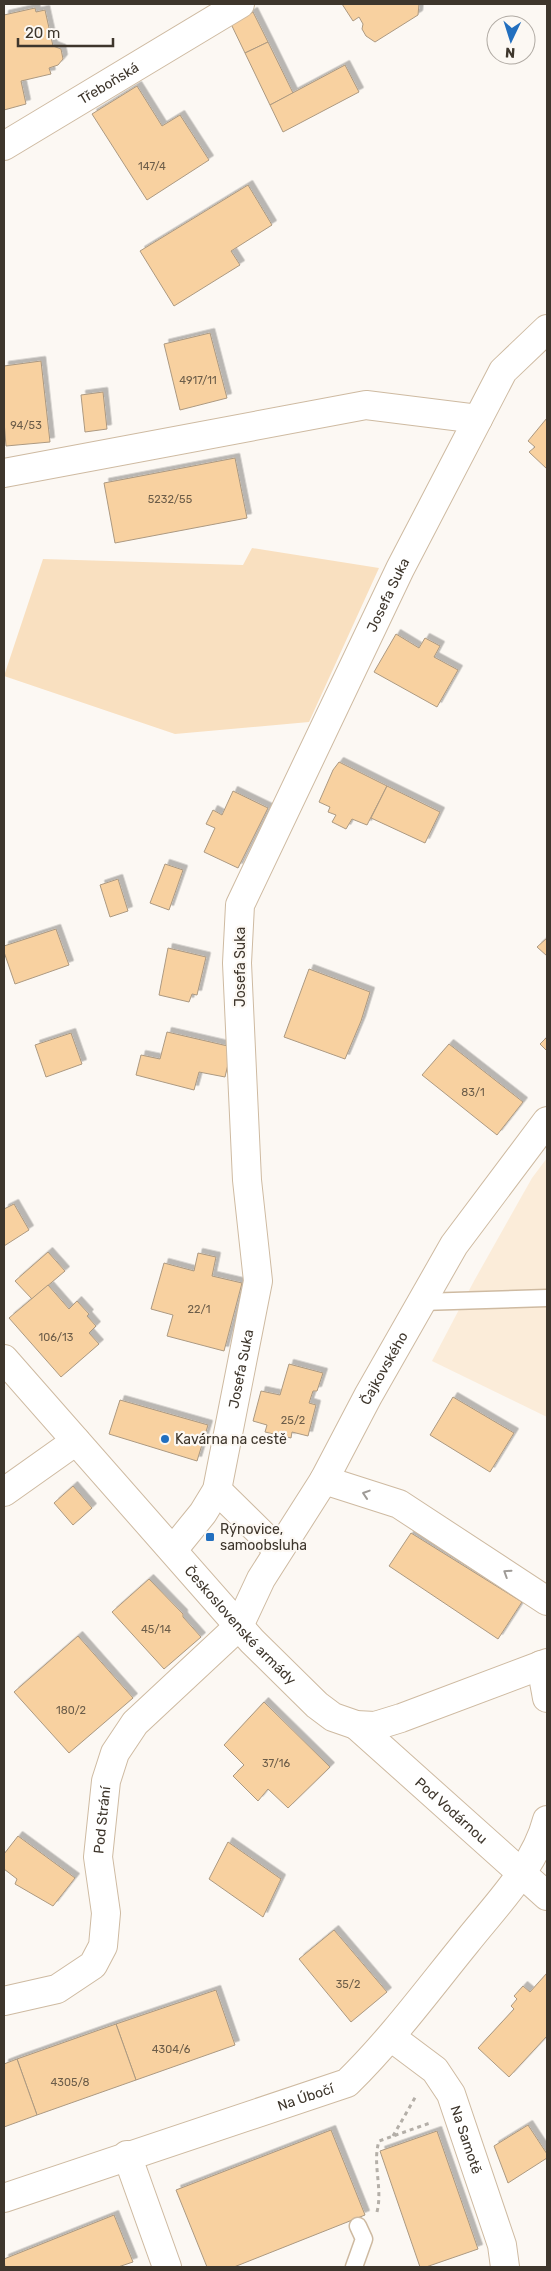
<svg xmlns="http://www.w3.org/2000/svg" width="551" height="2271" font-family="Rubik,sans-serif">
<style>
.built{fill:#fbecd9}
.green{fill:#f9e0c0}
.building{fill:#f8d1a0;stroke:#ac9981;filter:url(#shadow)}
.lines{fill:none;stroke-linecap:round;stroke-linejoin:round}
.service-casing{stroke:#cebaa1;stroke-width:19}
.minor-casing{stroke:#cebaa1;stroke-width:30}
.tertiary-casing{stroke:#cebaa1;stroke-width:30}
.path{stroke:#b4afa8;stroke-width:3;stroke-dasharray:4 4;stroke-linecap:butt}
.service{stroke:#fff;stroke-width:16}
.minor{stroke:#fff;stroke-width:28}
.tertiary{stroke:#fff;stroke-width:28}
.oneway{stroke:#9e9a96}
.poi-dot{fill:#226fbf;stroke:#fcf8f3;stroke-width:2}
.labels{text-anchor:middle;stroke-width:4.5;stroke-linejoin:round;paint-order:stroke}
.number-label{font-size:11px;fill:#6c5d49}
.street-label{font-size:14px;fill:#3e362c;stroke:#fcf8f3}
.poi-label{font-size:14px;fill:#3e362c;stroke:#fcf8f3;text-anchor:start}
</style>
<defs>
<filter id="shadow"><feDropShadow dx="4.5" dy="-4.5" stdDeviation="0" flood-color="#0004"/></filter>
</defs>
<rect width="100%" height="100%" fill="#fcf8f3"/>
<path class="built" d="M547 1158V1417L432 1361 474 1281 532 1178Z"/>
<path class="green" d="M252 548 379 568 309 722 175 734 4 676 43 559 243 565Z"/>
<g class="building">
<path d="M342 4H419L418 15 375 42 366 36 362 29 363 24 359 17 353 21Z"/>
<path d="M35 8 36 12 45 10 53 46 61 49 63 59 58 65 49 68 51 74 21 81 26 104 4 110V15Z"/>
<path d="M253 12 268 42 245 53 231 24Z"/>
<path d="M268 42 293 93 270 105 245 53Z"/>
<path d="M345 65 359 92 283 132 270 105Z"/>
<path d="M137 86 162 126 180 115 209 160 147 200 92 114Z"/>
<path d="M248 185 272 225 231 251 240 265 174 306 140 251Z"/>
<path d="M210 333 227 398 180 410 164 344Z"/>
<path d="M41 361 50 442 6 446 4 421V366Z"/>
<path d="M103 392 107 429 85 432 81 395Z"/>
<path d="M547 418V469L529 452 535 447 528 441Z"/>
<path d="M235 458 247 518 115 543 104 483Z"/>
<path d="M396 634 419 648 425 638 440 646 434 657 458 670 437 707 374 672Z"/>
<path d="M339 762 387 786 367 825 352 819 346 829 332 822 336 815 328 812 330 807 319 802 333 770Z"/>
<path d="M387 786 440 812 425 843 371 818Z"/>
<path d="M233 791 268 808 238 868 204 852 215 828 206 824 213 810 222 815Z"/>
<path d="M165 864 183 870 169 910 150 903Z"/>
<path d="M118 879 128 911 110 917 100 885Z"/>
<path d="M56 929 69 965 15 984 4 952V946Z"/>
<path d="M547 938V956L537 947Z"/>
<path d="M168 948 206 957 197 995 192 994 189 1002 159 995Z"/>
<path d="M309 969 370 992 361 1021 345 1059 284 1037Z"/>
<path d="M167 1032 232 1047 225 1077 199 1072 194 1090 136 1075 141 1055 160 1059Z"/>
<path d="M71 1033 82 1064 46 1077 35 1045Z"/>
<path d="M547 1037V1051L540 1044Z"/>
<path d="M449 1044 523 1102 497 1135 422 1075Z"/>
<path d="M14 1204 29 1230 4 1246V1209Z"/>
<path d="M48 1252 65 1271 32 1299 15 1281Z"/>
<path d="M198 1253 216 1257 212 1276 242 1283 224 1351 167 1336 173 1315 151 1309 164 1263 194 1271Z"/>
<path d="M48 1285 69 1309 77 1301 89 1314 87 1316 96 1326 89 1333 99 1344 61 1377 9 1318Z"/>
<path d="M289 1364 323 1373 317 1391H313L309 1403 316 1405 308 1436 292 1432 291 1438 265 1432 267 1425 253 1421 261 1391 280 1395Z"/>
<path d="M453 1397 514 1433 490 1472 430 1435Z"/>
<path d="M120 1400 208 1425 197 1461 109 1434Z"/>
<path d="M73 1486 92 1508 73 1525 54 1503Z"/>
<path d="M411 1533 522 1602 498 1639 389 1566Z"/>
<path d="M149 1579 183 1614V1617L201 1637 164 1669 112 1612Z"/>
<path d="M78 1636 133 1698 69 1753 14 1692Z"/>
<path d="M264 1702 330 1767 288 1808 268 1789 258 1801 233 1776 244 1765 224 1745Z"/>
<path d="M18 1836 75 1878 53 1906 15 1884 17 1879 4 1869V1854Z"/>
<path d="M228 1842 281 1879 263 1917 209 1879Z"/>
<path d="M334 1930 387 1992 351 2022 299 1959Z"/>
<path d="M547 1973V2036L509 2077 478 2048 514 2009 511 2006 517 1999 514 1996 523 1986 530 1992Z"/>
<path d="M216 1990 235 2045 136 2080 116 2024Z"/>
<path d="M116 2024 136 2080 37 2115 17 2059Z"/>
<path d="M17 2059 37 2115 4 2127V2064Z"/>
<path d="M528 2125 547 2154V2158L508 2183 494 2146Z"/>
<path d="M331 2130 365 2215 234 2267H207L176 2190Z"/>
<path d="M437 2131 478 2249 426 2267H420L380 2151Z"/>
<path d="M114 2215 133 2262 118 2267H5L4 2259Z"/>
</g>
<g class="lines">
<g class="service-casing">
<g id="service">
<path d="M421 1302 547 1298"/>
<path d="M354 2267 364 2239 358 2226"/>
</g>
</g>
<g class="minor-casing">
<g id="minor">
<path id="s1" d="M4 146 240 4"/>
<path d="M4 473 366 405 478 419"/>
<path d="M324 1480 399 1504 547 1601"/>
<path d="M217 1490 278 1550"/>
<path d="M4 1492 76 1441"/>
<path id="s2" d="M173 1550 203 1513 217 1490 258 1281 247 1180 237 963 240 905 400 569 503 371 547 329"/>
<path d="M541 1665 547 1698"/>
<path id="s3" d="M356 1725 547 1896"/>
<path id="s4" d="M4 2001 57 1989 93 1965 103 1946 106 1913 98 1857 106 1781 115 1753 135 1723 239 1626 261 1579 324 1480 368 1396 454 1245 547 1121"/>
<path id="s5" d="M391 2037 435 2070 451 2094 502 2245 505 2267"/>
<path d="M127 2155 167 2267"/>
<path id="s6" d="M4 2198 347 2083C391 2040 427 1991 466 1943 495 1906 535 1867 547 1820"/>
</g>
</g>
<g class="tertiary-casing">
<g id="tertiary">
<path id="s7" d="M4 1359 252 1641 317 1705 333 1717 356 1725 375 1726 401 1718 547 1663"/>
</g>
</g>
<g class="path">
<path d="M393 2136 416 2096"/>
<path d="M377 2212C383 2188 372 2164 379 2141L430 2123"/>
</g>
<use href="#service" class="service"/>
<use href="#minor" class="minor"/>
<use href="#tertiary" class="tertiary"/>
</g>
<defs><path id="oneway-chevron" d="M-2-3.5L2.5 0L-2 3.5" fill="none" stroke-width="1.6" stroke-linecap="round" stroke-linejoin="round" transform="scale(1.25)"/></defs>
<g class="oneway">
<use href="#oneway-chevron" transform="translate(366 1494) rotate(-162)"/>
<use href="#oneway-chevron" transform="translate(507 1573) rotate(-147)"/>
</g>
<g class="poi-dot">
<circle cx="165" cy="1439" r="5"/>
<rect x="205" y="1532" width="10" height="10" rx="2.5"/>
</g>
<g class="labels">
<g class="number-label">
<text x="152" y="170">147/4</text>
<text x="198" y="384">4917/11</text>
<text x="26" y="429">94/53</text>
<text x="170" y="503">5232/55</text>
<text x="473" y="1096">83/1</text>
<text x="199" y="1313">22/1</text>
<text x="56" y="1341">106/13</text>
<text x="293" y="1424">25/2</text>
<text x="156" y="1633">45/14</text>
<text x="71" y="1714">180/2</text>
<text x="276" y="1767">37/16</text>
<text x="348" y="1988">35/2</text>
<text x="171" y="2053">4304/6</text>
<text x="70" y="2086">4305/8</text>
</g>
<g class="street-label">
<text dy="5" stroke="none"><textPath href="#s1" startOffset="122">Třeboňská</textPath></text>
<text dy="5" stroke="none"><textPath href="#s2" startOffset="1008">Josefa Suka</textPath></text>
<text transform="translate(240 967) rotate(-90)" y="5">Josefa Suka</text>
<text dy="5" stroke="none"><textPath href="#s4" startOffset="789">Čajkovského</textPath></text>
<text dy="5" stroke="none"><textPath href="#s2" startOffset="198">Josefa Suka</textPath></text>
<text dy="5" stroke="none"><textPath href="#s7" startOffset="356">Československé armády</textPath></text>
<text dy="5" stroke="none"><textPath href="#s3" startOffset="128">Pod Vodárnou</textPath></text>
<text dy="5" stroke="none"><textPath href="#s4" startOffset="246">Pod Strání</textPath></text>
<text dy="5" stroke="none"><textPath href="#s6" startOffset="318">Na Úbočí</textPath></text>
<text dy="5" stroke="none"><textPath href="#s5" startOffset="132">Na Samotě</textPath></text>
</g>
<g class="poi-label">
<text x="175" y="1444">Kavárna na cestě</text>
<text x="220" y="1534">Rýnovice,<tspan x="220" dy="16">samoobsluha</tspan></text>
</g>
</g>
<rect width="551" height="2271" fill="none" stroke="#3e362c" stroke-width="10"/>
<g transform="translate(511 40) rotate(184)"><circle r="24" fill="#fcf8f3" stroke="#b0aaa3"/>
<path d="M0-4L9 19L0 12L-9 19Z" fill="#226fbf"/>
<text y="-8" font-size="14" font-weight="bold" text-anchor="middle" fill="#3e362c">N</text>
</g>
<path d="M18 38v8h95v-8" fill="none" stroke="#3e362c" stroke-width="2.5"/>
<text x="25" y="38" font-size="15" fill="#3e362c" stroke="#fcf8f3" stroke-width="4" paint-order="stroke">20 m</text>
</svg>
